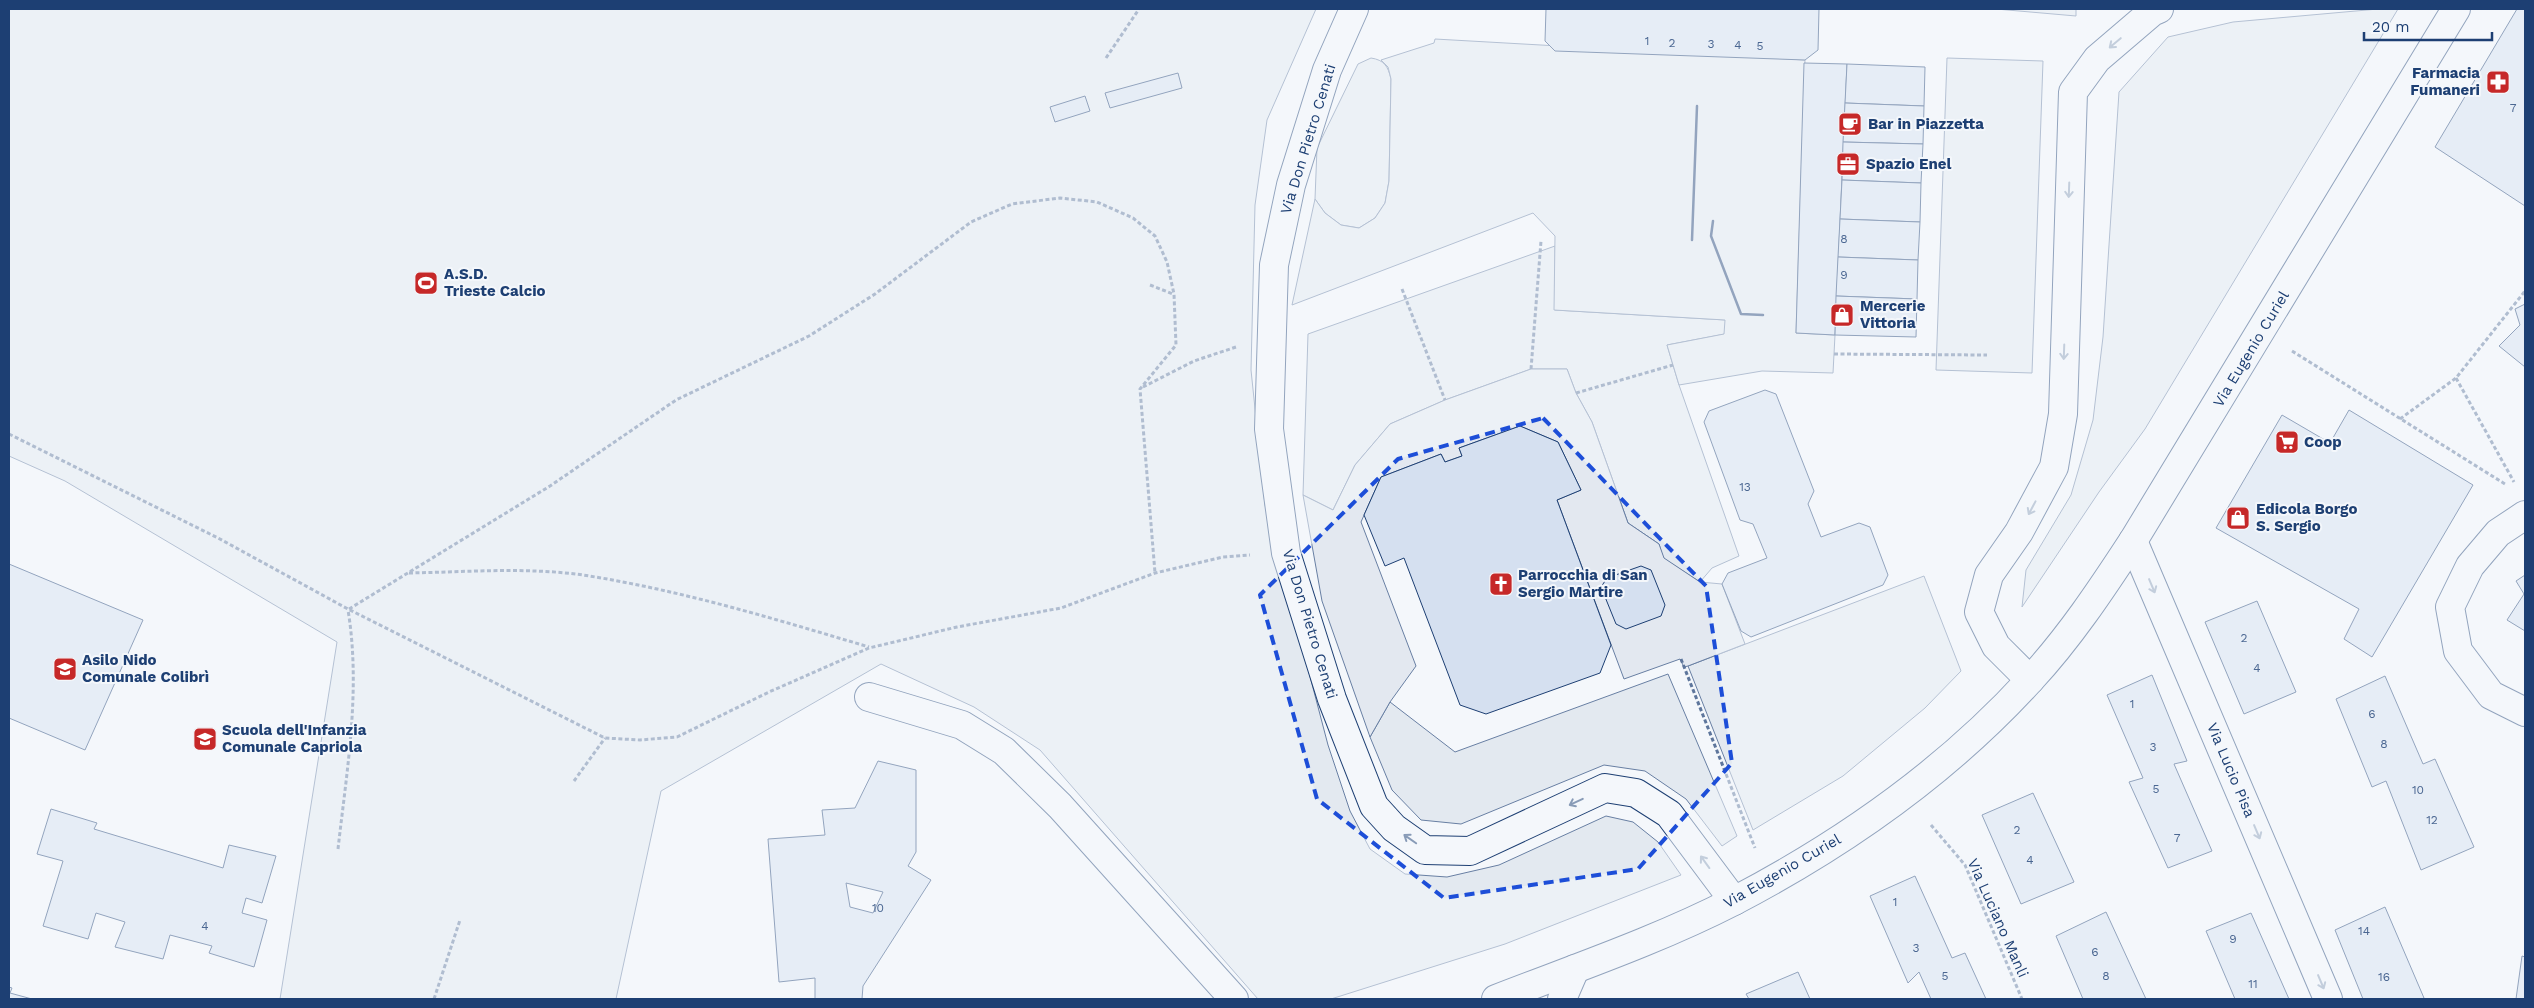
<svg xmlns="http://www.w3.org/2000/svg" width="2534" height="1008" font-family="'Work Sans',sans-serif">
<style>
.green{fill:#e3e9f0;stroke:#687fa3}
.parking{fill:#e3e8f0;stroke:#687fa3}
.building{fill:#d5e0f0;stroke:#1d3f73;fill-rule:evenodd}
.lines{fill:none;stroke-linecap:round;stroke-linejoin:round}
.street-casing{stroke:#1d3f73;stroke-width:30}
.path{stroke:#5e769c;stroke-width:3;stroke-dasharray:4 2.5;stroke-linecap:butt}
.street{stroke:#f4f7fb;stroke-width:28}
.wall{stroke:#1d3f73;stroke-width:2.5}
.oneway{stroke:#889bb7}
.marked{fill:none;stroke:#1d4ed8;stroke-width:4;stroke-dasharray:10 6;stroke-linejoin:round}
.labels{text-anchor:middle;stroke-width:4;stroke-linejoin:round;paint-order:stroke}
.number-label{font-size:12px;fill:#4b6792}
.poi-label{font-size:15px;font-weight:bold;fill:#1d3f73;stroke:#f4f7fb;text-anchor:start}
.street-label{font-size:15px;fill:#1d3f73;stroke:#f4f7fb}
</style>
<rect width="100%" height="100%" fill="#f4f7fb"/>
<g class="green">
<path d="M9 9H1316L1267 120 1255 205 1251 370 1265 505 1328 745 1350 811 1370 849 1405 874 1447 877 1499 865 1606 816 1633 822 1658 842 1681 875 1505 944 1331 999H1258L1040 750 974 707 881 664 661 791 616 999H280L337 642 65 481 9 456Z"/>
<path d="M2378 9H2398L2145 429 2099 492 2022 607 2026 570 2071 495 2093 420 2103 337 2119 92 2168 37 2233 22Z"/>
<path d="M1371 58C1384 60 1388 66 1391 79L1389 181 1385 203 1375 218 1359 228 1341 225 1325 213 1315 199 1317 148 1358 64Z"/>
<path d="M1555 246V310L1726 320 1725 334 1667 345 1679 385 1739 556 1712 568 1700 582 1663 558 1659 544 1628 523 1592 422 1576 393 1567 369H1531L1445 400 1390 424 1355 465 1333 510 1303 495 1308 334Z"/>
<path d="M1924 576 1961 671 1925 708 1843 776 1753 830 1688 666Z"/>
<path d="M1668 674 1737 836 1722 846 1686 799 1645 771 1604 765 1461 824 1421 820 1392 790 1370 737 1390 702 1455 752Z"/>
</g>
<g class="parking">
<path d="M1996 9H2076V16Z"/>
<path d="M1435 39 1805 60 1796 333 1835 335 1833 373 1762 371 1679 385 1667 345 1724 334 1725 320 1554 310 1555 236 1533 213 1292 305 1315 199 1325 213 1341 225 1359 228 1375 218 1385 203 1389 181 1391 79 1388 67 1381 60 1434 43Z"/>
<path d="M1947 58 2043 61 2032 373 1936 370Z"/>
<path d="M1531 369H1567L1576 393 1592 422 1628 523 1659 544 1664 558 1700 582 1722 584 1745 644 1688 666 1684 667 1680 659 1624 679 1557 500 1581 490 1558 442 1520 426 1459 448 1462 456 1445 462 1441 454 1381 477 1361 522 1416 666 1390 702 1370 737 1322 601 1303 495 1333 510 1355 465 1390 424 1445 400Z"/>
</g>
<g class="building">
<path d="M1546 9H1819L1818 50 1805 60 1555 51 1545 41Z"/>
<path d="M2517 9H2525V206L2435 147Z"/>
<path d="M1804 63 1847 64 1835 335 1796 333Z"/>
<path d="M1847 64 1925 67 1924 106 1845 103Z"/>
<path d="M1178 73 1182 88 1110 108 1105 93Z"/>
<path d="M1085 96 1090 111 1055 122 1050 107Z"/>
<path d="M1845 103 1924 106 1923 144 1843 142Z"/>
<path d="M1843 142 1923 144 1921 183 1842 180Z"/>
<path d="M1842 180 1921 183 1920 222 1840 219Z"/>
<path d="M1840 219 1920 222 1918 260 1838 257Z"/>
<path d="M1838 257 1918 260 1917 299 1836 296Z"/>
<path d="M1836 296 1917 299 1916 337 1835 335Z"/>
<path d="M2525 304V367L2499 346 2520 325 2515 309Z"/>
<path d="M1765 390 1776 394 1814 491 1808 504 1821 537 1859 523 1870 527 1888 575 1883 585 1751 637 1741 631 1722 584 1728 573 1767 558 1753 524 1740 520 1704 422 1709 411Z"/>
<path d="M2349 410 2473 485 2372 657 2344 639 2359 609 2216 528 2282 415 2330 443Z"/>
<path d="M1520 426 1558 442 1581 490 1557 500 1611 645 1600 673 1486 714 1460 705 1404 558 1385 566 1364 515 1381 477 1441 454 1445 462 1462 456 1459 448Z"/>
<path d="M9 564 143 620 85 750 9 718Z"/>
<path d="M1641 566 1651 570 1665 605 1661 616 1626 629 1616 624 1601 587 1607 578Z"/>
<path d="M2525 575V631L2507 620 2524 594 2516 581Z"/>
<path d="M2257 601 2296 692 2244 714 2205 622Z"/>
<path d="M2152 675 2187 761 2174 764 2212 851 2168 868 2129 782 2143 778 2107 695Z"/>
<path d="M2385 676 2423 764 2435 759 2474 847 2421 870 2386 781 2372 787 2336 699Z"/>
<path d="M878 761 916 770V852L908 866 931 880 863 986 862 999H815V978L779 982 768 839 825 835 822 810 855 808ZM846 883 883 892 873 913 850 907Z"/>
<path d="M2033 793 2074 882 2021 904 1982 815Z"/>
<path d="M51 809 97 823 94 829 223 868 229 845 276 856 262 903 246 898 242 913 267 920 254 967 209 953 212 946 170 935 163 959 115 947 125 922 96 913 88 939 43 926 63 861 37 854Z"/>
<path d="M1915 876 1952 958 1965 953 1986 999H1931L1919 972 1908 983 1870 896Z"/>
<path d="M2385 907 2424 998 2421 999H2363L2335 930Z"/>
<path d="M2106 912 2146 999H2083L2056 936Z"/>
<path d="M2251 913 2289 999H2235L2206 931Z"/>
<path d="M2522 956 2525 957V999H2516Z"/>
<path d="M1798 972 1810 999H1749L1746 994Z"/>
<path d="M9 987 12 988 10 993 32 999H9Z"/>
</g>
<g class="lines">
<g class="street-casing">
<g id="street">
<path d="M1354 9 1327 70 1291 185 1274 265 1269 429 1286 553 1332 699 1374 806 1394 828 1425 850 1470 851 1605 788 1636 793 1669 814 1734 901"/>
<path d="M2525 515 2498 533 2470 566 2450 607 2458 651 2491 695 2525 712"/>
<path d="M2133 541 2328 999"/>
<path d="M2030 680 1996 646 1979 612 1989 575 2019 532 2054 467 2063 414 2073 92 2097 59 2152 12 2159 9"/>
<path d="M869 697 962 725 1004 751 1060 806 1234 999"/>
<path d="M1496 999C1576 968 1658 940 1734 901 1843 844 1947 771 2030 680 2069 638 2101 590 2133 541L2456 9"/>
<path d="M1562 999 1575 969"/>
</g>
</g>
<g class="path">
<path d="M1106 58 1139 9"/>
<path d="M1150 285 1173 294"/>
<path d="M1402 289 1445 400"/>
<path d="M2292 351 2505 484"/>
<path d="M1834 354 1987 355"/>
<path d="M1531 369 1541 241"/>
<path d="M2456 378 2514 482"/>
<path d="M1143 387 1194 361 1236 347"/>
<path d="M1576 393 1673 365"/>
<path d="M2400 419 2456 378 2525 291"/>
<path d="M9 434 218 538 348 609 605 738 640 740 677 737 769 692 869 648 957 627 1061 608 1155 573 1223 557 1250 555"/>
<path d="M409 573C467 572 526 567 583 575 680 590 775 619 869 647"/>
<path d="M349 609 550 486 676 400 809 336 875 294 971 222 1012 204 1060 198 1097 202 1133 218 1155 236 1167 262 1174 294 1176 345 1140 389 1155 573"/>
<path d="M1681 659 1755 848"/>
<path d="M574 781 605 738"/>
<path d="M1931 825 1965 865 2022 999"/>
<path d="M338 849C347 769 361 689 348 610"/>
<path d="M434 999 460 920"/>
</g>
<use href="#street" class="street"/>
<g class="wall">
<path d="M1713 221 1711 236 1741 314 1763 315"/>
<path d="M1692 240 1697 106"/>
</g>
</g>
<defs><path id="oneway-shaft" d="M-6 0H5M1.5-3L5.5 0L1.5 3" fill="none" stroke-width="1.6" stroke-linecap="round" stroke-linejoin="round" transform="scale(1.25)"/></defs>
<g class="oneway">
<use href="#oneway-shaft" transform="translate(2115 43) rotate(140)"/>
<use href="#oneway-shaft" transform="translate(2069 190) rotate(92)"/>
<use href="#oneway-shaft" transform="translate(2064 352) rotate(92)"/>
<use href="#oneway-shaft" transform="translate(2032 508) rotate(118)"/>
<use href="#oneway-shaft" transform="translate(2152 586) rotate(67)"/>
<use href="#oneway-shaft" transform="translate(1576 802) rotate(155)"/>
<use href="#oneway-shaft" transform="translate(2257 832) rotate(67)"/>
<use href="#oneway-shaft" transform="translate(1410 839) rotate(-145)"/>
<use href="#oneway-shaft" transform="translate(1705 862) rotate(-126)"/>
<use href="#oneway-shaft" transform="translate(2321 982) rotate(67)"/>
</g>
<path d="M0 0H2534V1008H0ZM1543 418 1706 586 1732 763 1638 869 1444 898 1317 799 1260 595 1398 459Z" fill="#f4f7fb" fill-opacity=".55" fill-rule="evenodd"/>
<path class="marked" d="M1543 418 1706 586 1732 763 1638 869 1444 898 1317 799 1260 595 1398 459Z"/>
<defs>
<g id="pharmacy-square" transform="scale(1.25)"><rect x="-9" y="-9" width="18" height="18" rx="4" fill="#c62828" stroke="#f4f7fb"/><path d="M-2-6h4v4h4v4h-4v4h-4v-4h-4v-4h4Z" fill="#fff"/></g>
<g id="cafe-square" transform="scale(1.25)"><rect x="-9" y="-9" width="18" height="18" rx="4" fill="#c62828" stroke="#f4f7fb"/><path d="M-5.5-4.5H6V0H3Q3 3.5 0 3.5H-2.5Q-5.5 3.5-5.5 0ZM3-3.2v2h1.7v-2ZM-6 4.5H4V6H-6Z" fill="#fff"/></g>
<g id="office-square" transform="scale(1.25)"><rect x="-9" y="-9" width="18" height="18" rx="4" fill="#c62828" stroke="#f4f7fb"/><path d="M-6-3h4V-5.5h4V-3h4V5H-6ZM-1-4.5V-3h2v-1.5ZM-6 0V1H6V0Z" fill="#fff"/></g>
<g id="stadium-square" transform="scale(1.25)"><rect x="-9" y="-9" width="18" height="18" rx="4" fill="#c62828" stroke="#f4f7fb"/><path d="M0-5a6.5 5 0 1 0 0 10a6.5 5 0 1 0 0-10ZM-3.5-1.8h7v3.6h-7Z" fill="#fff"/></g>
<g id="shop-square" transform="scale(1.25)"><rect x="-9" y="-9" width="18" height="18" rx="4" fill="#c62828" stroke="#f4f7fb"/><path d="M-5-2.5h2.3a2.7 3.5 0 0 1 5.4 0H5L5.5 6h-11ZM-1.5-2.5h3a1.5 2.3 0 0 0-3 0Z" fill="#fff"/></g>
<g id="supermarket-square" transform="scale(1.25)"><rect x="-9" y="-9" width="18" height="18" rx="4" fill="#c62828" stroke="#f4f7fb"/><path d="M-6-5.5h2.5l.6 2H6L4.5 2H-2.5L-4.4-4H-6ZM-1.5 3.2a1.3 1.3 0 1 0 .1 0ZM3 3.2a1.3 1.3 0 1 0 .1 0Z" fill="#fff"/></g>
<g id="church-square" transform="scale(1.25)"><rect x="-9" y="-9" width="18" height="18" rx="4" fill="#c62828" stroke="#f4f7fb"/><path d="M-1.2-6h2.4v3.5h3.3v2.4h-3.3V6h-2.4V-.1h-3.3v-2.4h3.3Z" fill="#fff"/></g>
<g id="school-square" transform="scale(1.25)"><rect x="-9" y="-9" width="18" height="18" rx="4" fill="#c62828" stroke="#f4f7fb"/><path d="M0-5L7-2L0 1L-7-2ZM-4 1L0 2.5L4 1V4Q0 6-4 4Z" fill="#fff"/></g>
</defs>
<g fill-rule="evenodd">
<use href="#pharmacy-square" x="2498" y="82"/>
<use href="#cafe-square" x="1850" y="124"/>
<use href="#office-square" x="1848" y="164"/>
<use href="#stadium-square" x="426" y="283"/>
<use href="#shop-square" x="1842" y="315"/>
<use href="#supermarket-square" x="2287" y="442"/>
<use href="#shop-square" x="2238" y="518"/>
<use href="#church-square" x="1501" y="584"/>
<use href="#school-square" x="65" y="669"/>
<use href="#school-square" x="205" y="739"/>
</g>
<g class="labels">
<g class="number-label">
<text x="1647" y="45">1</text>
<text x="1672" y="47">2</text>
<text x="1711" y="48">3</text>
<text x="1738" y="49">4</text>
<text x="1760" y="50">5</text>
<text x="2513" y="112">7</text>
<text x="1844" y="243">8</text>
<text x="1844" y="279">9</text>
<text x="1745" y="491">13</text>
<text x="2244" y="642">2</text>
<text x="2257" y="672">4</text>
<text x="2132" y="708">1</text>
<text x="2372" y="718">6</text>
<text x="2384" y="748">8</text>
<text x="2153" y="751">3</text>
<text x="2156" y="793">5</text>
<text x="2418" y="794">10</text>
<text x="2432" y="824">12</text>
<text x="2017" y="834">2</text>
<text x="2177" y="842">7</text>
<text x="2030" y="864">4</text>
<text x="1895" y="906">1</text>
<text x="878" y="912">10</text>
<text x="205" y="930">4</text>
<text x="2364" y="935">14</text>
<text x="2233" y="943">9</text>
<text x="1916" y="952">3</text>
<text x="2095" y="956">6</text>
<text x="1945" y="980">5</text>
<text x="2106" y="980">8</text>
<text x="2384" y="981">16</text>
<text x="2253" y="988">11</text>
</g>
<g class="poi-label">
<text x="2480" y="78" text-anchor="end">Farmacia<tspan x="2480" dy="17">Fumaneri</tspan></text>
<text x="1868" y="129">Bar in Piazzetta</text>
<text x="1866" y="169">Spazio Enel</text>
<text x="444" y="279">A.S.D.<tspan x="444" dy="17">Trieste Calcio</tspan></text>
<text x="1860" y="311">Mercerie<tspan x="1860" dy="17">Vittoria</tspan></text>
<text x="2304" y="447">Coop</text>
<text x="2256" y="514">Edicola Borgo<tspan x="2256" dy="17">S. Sergio</tspan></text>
<text x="1518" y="580">Parrocchia di San<tspan x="1518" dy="17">Sergio Martire</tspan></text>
<text x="82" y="665">Asilo Nido<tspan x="82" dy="17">Comunale Colibrì</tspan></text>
<text x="222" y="735">Scuola dell'Infanzia<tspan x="222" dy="17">Comunale Capriola</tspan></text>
</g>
<g class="street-label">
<text transform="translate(1308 139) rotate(-73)" y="5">Via Don Pietro Cenati</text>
<text transform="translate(2251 349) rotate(-59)" y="5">Via Eugenio Curiel</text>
<text transform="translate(1310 624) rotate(73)" y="5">Via Don Pietro Cenati</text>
<text transform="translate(2231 770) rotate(67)" y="5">Via Lucio Pisa</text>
<text transform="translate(1782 871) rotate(-30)" y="5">Via Eugenio Curiel</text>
<text transform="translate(1998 918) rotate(66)" y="5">Via Luciano Manli</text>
</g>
</g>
<rect width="2534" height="1008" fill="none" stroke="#1d3f73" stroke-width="20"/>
<path d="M2364 32v8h128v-8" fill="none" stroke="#1d3f73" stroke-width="2.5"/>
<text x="2372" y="32" font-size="15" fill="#1d3f73" stroke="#f4f7fb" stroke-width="4" paint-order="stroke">20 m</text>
</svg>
